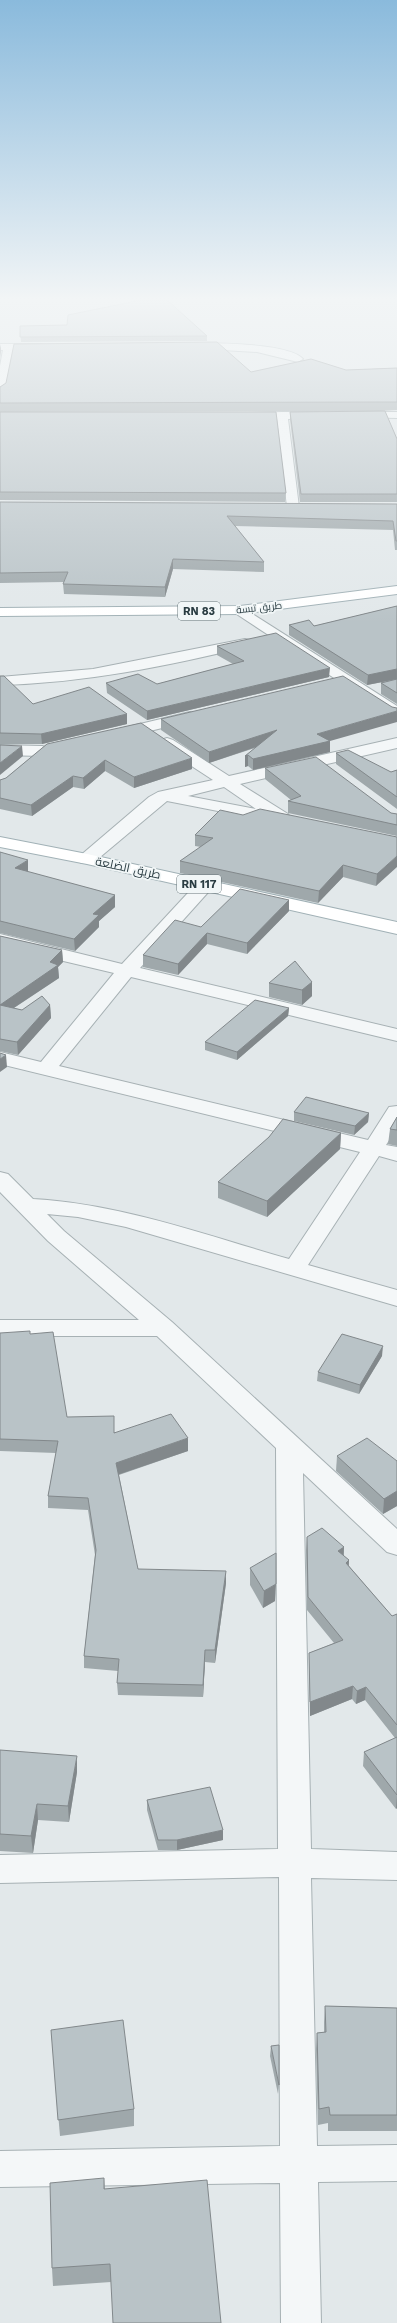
<svg xmlns="http://www.w3.org/2000/svg" width="397" height="2323" font-family="'Work Sans',Cairo,sans-serif">
<style>
.lines{fill:none;stroke-linecap:round;stroke-linejoin:round}
.minor-casing{stroke:#a7b1b4;stroke-width:2}
.primary-casing{stroke:#a1b1b6;stroke-width:2}
.minor{fill:#f4f7f8;fill-rule:evenodd}
.primary{fill:#fff;fill-rule:evenodd}
.wall{fill:#9fa8ab}
.shaded-wall{fill:#82888b}
.building{fill:#b9c3c7;stroke:#82888b}
.labels{text-anchor:middle;stroke-width:3.5;stroke-linejoin:round;paint-order:stroke}
.far-street-label{font-size:10px;fill:#2a3c42;stroke:#f1f6f7}
.shield{fill:#f1f6f7;stroke:#667478;stroke-width:1}
.shield-label{font-size:11px;font-weight:bold;fill:#2a3c42}
.street-label{font-size:12px;fill:#2a3c42;stroke:#f1f6f7}
</style>
<rect width="100%" height="100%" fill="#e2e8ea"/>
<g class="lines">
<g class="minor-casing">
<g id="minor">
<path d="M191 343C213 343 289 343 303 359L298 362 257 352 188 348V344Z"/>
<path d="M0 344H42L47 347 42 350H13L5 391 0 394V366L3 350H0Z"/>
<path d="M282 412H319L324 415 319 418 288 419 299 507 293 511 287 507 277 419H247L242 416 247 413Z"/>
<path d="M357 412H397V418L353 417 352 415Z"/>
<path d="M240 606 397 706V718L392 716 235 613 233 610 235 607Z"/>
<path d="M245 639 250 640 252 643 250 646C168 666 84 683 0 685V677L93 669Z"/>
<path d="M190 712 195 714 198 717 195 720 117 739 111 737 109 734 111 731Z"/>
<path d="M167 738 173 740 229 776 397 738V748L240 784 288 814 290 818 288 822C281 823 276 819 269 821L167 801 93 863H81L78 859 81 855 149 797 158 792 213 780 161 746 159 743 161 740ZM224 787 256 809 188 796Z"/>
<path d="M0 745 42 746 48 748 50 751 48 754 42 756 0 755Z"/>
<path d="M205 880 211 881 214 885 211 889 140 968 397 1029V1041L131 977 59 1066 368 1140 389 1107 397 1106V1128L386 1145 397 1147V1161L379 1156 308 1265 397 1290V1306L126 1227 78 1217 47 1214 64 1231 172 1322 397 1529V1555L387 1552 303 1473 311 1849 397 1852V1880L311 1878 317 2146 397 2145V2181L318 2182 321 2323H281L280 2183 0 2187V2151L280 2146 279 1877 0 1883V1855L278 1849 276 1448 157 1336H0V1320H139L48 1241 0 1192V1172L8 1174 33 1199C121 1204 205 1235 289 1259L360 1152 0 1064V1052L41 1062 114 973 0 946V934L122 964 199 881Z"/>
</g>
</g>
<g class="primary-casing">
<g id="primary">
<path d="M397 586V594L240 614 0 616V608L240 606Z"/>
<path d="M0 837 87 854 397 922V934L87 864 0 847Z"/>
</g>
</g>
<use href="#minor" class="minor"/>
<use href="#primary" class="primary"/>
</g>
<g class="wall">
<path d="M20 326 207 336V341L21 342Z"/>
<path d="M397 368V410L381 411 0 412V387L251 372 346 370Z"/>
<path d="M0 412 286 493 285 502 0 500V502L397 504V550H395L393 530 235 526 264 562V572L173 569 165 597 64 594 63 584 64 582 0 583Z"/>
<path d="M290 412 397 439V502H300L290 420Z"/>
<path d="M397 606V704L381 694V683L394 680 367 685 289 635V625L314 626Z"/>
<path d="M217 646 329 677 147 720 107 693 106 683 157 684 233 664 217 655Z"/>
<path d="M0 676 33 704 127 714V724L42 744H0Z"/>
<path d="M161 719 330 741V752L253 770 248 766 245 767V756L255 748 209 763 161 730Z"/>
<path d="M47 744 192 769 134 788 105 771 84 789 73 787 32 816 0 809V780L6 778Z"/>
<path d="M336 753 391 772 397 770V809L336 764Z"/>
<path d="M265 768 391 813 397 814V836L288 813V801L291 800 265 779Z"/>
<path d="M243 815 397 837 376 886 343 877 318 903 180 873V861L201 847 195 846V835Z"/>
<path d="M0 852 28 872 115 895V907L99 921V927L75 951 0 933Z"/>
<path d="M289 911 247 954 207 944 178 975 143 967V955L201 927Z"/>
<path d="M0 936 62 950 63 962 58 967 59 978 14 1008 22 1010 50 1005 51 1018 18 1055 0 1051Z"/>
<path d="M312 982V996L302 1005 269 997V983Z"/>
<path d="M289 1008 288 1016 237 1060 205 1050V1042Z"/>
<path d="M294 1112 369 1113 368 1122 354 1135 294 1121Z"/>
<path d="M397 1117V1146L388 1144 390 1129Z"/>
<path d="M341 1133 340 1149 267 1217 218 1198V1182Z"/>
<path d="M0 1333 30 1334 67 1417 114 1432 188 1451 119 1475 138 1569 226 1583 215 1663 205 1662 203 1697 118 1695 117 1683 118 1671 84 1668V1656L95 1555 88 1510 48 1508V1496L56 1453 0 1451Z"/>
<path d="M382 1356 359 1394 317 1381 318 1372Z"/>
<path d="M337 1456 397 1461V1506L383 1514 336 1471Z"/>
<path d="M307 1537 344 1547V1556L349 1560V1566L392 1616 397 1614V1808L396 1809 363 1766 364 1752 395 1738 365 1700 356 1704 352 1699 310 1716 309 1666V1653L334 1643 307 1610 306 1550Z"/>
<path d="M250 1568 275 1601 263 1608 250 1585Z"/>
<path d="M0 1750 77 1772 69 1822 38 1820 33 1853 0 1851Z"/>
<path d="M147 1800 223 1840 177 1850H158L147 1810Z"/>
<path d="M325 2006 397 2008V2131H328V2123L318 2125 316 2049 317 2033 324 2032V2022Z"/>
<path d="M51 2030 134 2109V2126L60 2136Z"/>
<path d="M271 2046 279 2085 278 2094 270 2056Z"/>
<path d="M104 2178 105 2189 221 2323 111 2282 53 2286 52 2268Z"/>
</g>
<g class="shaded-wall">
<path d="M1 344V352L0 358V348Z"/>
<path d="M173 559V569L165 597V587Z"/>
<path d="M330 668 329 677 147 720V711Z"/>
<path d="M397 669V679L367 685 368 675Z"/>
<path d="M397 711V722L330 741V752L253 770V759L317 734Z"/>
<path d="M127 714V724L42 744 41 734Z"/>
<path d="M277 730V740L209 763V752Z"/>
<path d="M22 746 23 756 0 775V763Z"/>
<path d="M248 755V766L245 767V756Z"/>
<path d="M192 758V769L134 788V777Z"/>
<path d="M105 760V771L84 789 83 778Z"/>
<path d="M73 776V787L32 816 31 805Z"/>
<path d="M397 856V867L376 886 377 874Z"/>
<path d="M28 860V872L16 880 15 868Z"/>
<path d="M343 865V877L318 903 319 891Z"/>
<path d="M115 895V907L99 921V927L75 951 74 939 93 914Z"/>
<path d="M289 900V911L247 954V943Z"/>
<path d="M207 933V944L178 975V964Z"/>
<path d="M62 950 63 962 58 967 59 978 0 1017V1005L50 962Z"/>
<path d="M312 982V996L302 1005V990Z"/>
<path d="M50 1005 51 1018 18 1055 17 1042Z"/>
<path d="M289 1008 288 1016 237 1060V1052Z"/>
<path d="M6 1055 7 1067 0 1072V1059Z"/>
<path d="M369 1113 368 1122 354 1135 355 1126Z"/>
<path d="M341 1133 340 1149 267 1217V1201Z"/>
<path d="M383 1346 382 1356 359 1394 360 1385Z"/>
<path d="M188 1438V1451L117 1475 116 1463Z"/>
<path d="M397 1491V1506L383 1514 384 1499Z"/>
<path d="M344 1547 343 1560 338 1551Z"/>
<path d="M349 1560 348 1574 346 1563Z"/>
<path d="M226 1571V1583L215 1663V1650Z"/>
<path d="M276 1584 275 1601 263 1608 264 1591Z"/>
<path d="M205 1650V1662L203 1697V1685Z"/>
<path d="M353 1686 352 1699 310 1716V1702Z"/>
<path d="M366 1687 365 1700 356 1704 357 1691Z"/>
<path d="M77 1756V1772L69 1822 68 1806Z"/>
<path d="M397 1795V1808L396 1809Z"/>
<path d="M37 1804 38 1820 33 1853 31 1836Z"/>
<path d="M223 1830V1840L177 1850V1840Z"/>
</g>
<g class="building">
<path d="M156 297H160L166 299 207 336 20 337V326L67 325 68 315Z"/>
<path d="M217 342 251 372 311 359 346 370 397 368V402H381L0 403V387L6 383 14 344Z"/>
<path d="M385 411 397 439V494H301L290 412Z"/>
<path d="M0 412H276L286 493 0 492Z"/>
<path d="M0 502 397 504V541H396L393 521 227 516 264 562 173 559 165 587 63 584 68 572 0 573Z"/>
<path d="M397 606V669L368 675 289 625 309 620 314 626Z"/>
<path d="M276 633 330 668 147 711 106 683 138 674 157 684 244 661 217 646Z"/>
<path d="M0 676H4L33 704 89 687 127 714 41 734 0 733Z"/>
<path d="M343 676 392 707 397 708V711L317 734 330 741 253 759 248 755 245 756 277 730 209 752 161 719Z"/>
<path d="M397 679V693L381 683Z"/>
<path d="M141 723 192 758 134 777 105 760 83 778 73 776 31 805 0 798V780L6 778 47 744Z"/>
<path d="M0 745 22 746 0 763Z"/>
<path d="M348 750 391 772 397 770V797L336 753Z"/>
<path d="M316 757 391 813 397 814V825L288 801 301 796 265 768Z"/>
<path d="M260 809 397 837V856L377 874 343 865 319 891 180 861 213 838 195 835 220 810 243 815Z"/>
<path d="M0 852 28 860 15 868 115 895 93 914 99 915 74 939 0 921Z"/>
<path d="M240 889 289 900 247 943 207 933 178 964 143 955 175 920 201 927Z"/>
<path d="M0 936 62 950 50 962 58 965 0 1005Z"/>
<path d="M295 961 312 982 302 990 269 983Z"/>
<path d="M42 996 50 1005 17 1042 0 1039V1005L22 1010Z"/>
<path d="M255 1000 289 1008 237 1052 205 1042Z"/>
<path d="M0 1053 6 1055 0 1059Z"/>
<path d="M306 1097 369 1113 355 1126 294 1112Z"/>
<path d="M397 1117V1130L390 1129Z"/>
<path d="M283 1119 341 1133 267 1201 218 1182 269 1137Z"/>
<path d="M30 1331V1334L53 1332 67 1417 114 1416V1433L171 1414 188 1438 116 1463 138 1569 226 1571 215 1650H205L203 1685 117 1683 119 1659 84 1656 96 1550 88 1498 48 1496 58 1441 0 1439V1333Z"/>
<path d="M342 1334 383 1346 360 1385 318 1372Z"/>
<path d="M367 1438 397 1461V1491L384 1499 337 1456Z"/>
<path d="M322 1528 344 1547 338 1551 349 1560 346 1563 392 1616 397 1614V1725L366 1687 357 1691 353 1686 310 1702 309 1653 343 1640 308 1597 307 1537Z"/>
<path d="M276 1553V1584L264 1591 250 1568Z"/>
<path d="M397 1737V1795L364 1752Z"/>
<path d="M0 1750 77 1756 68 1806 37 1804 31 1836 0 1834Z"/>
<path d="M210 1787 223 1830 177 1840H158L147 1800Z"/>
<path d="M325 2006 397 2008V2115H330L329 2107 319 2109 317 2033 326 2032Z"/>
<path d="M123 2020 134 2109 58 2120 51 2030Z"/>
<path d="M279 2045V2085L271 2046Z"/>
<path d="M104 2178V2189L207 2180 221 2323H113L110 2264 52 2268 50 2183Z"/>
</g>
<linearGradient id="sky" x2="0" y2="1"><stop stop-color="#8abadc"/><stop offset="0.48" stop-color="#f2f5f6"/><stop offset="1" stop-color="#f2f5f6" stop-opacity="0"/></linearGradient>
<rect width="397" height="623" fill="url(#sky)"/>
<g class="labels">
<g class="far-street-label">
<text transform="translate(259 607) rotate(-6)" y="4">طريق تبسة</text>
</g>
<g class="shield">
<rect x="178" y="602" width="42" height="18" rx="3"/>
<rect x="177" y="875" width="44" height="18" rx="3"/>
</g>
<g class="shield-label">
<text x="199" y="615">RN 83</text>
<text x="199" y="888">RN 117</text>
</g>
<g class="street-label">
<text transform="translate(128 868) rotate(12)" y="4">طريق الضلعة</text>
</g>
</g>
</svg>
